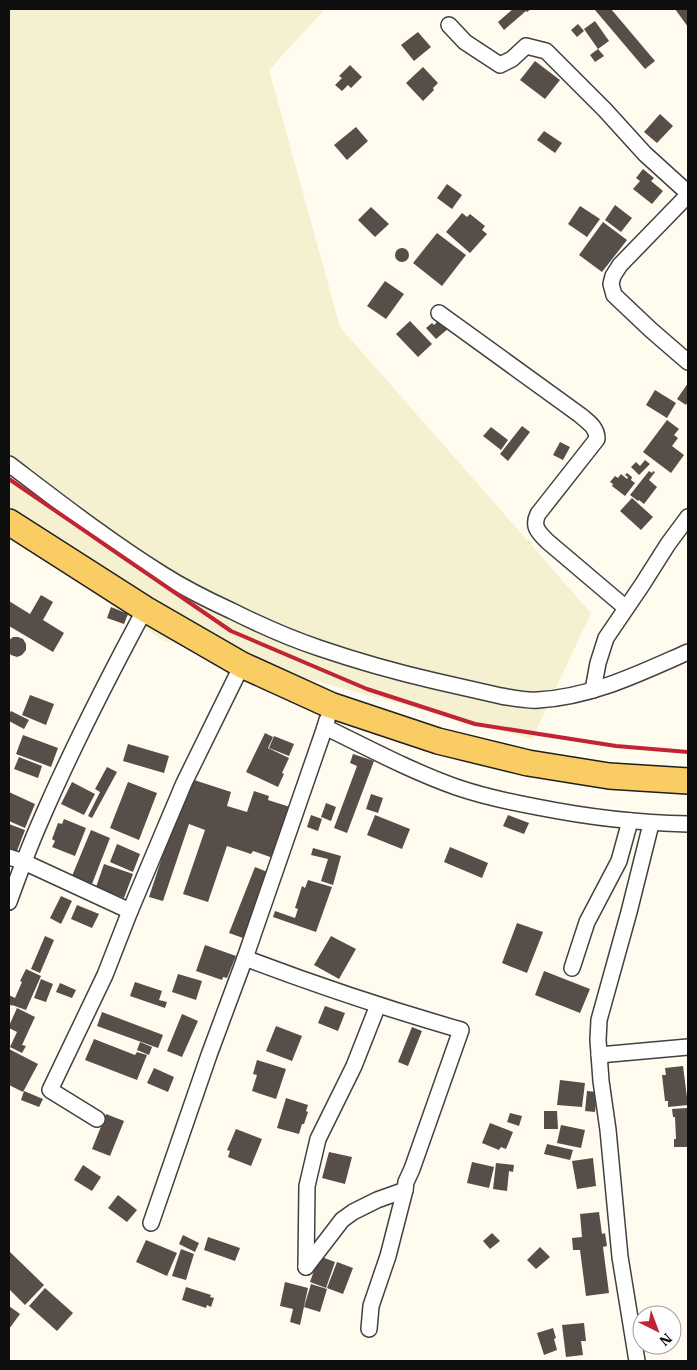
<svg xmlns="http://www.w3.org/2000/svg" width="697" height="1370" font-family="'IBM Plex Serif',serif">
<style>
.farmland{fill:#f5f0cf}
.building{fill:#574e4a}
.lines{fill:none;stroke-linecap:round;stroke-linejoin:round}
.minor-casing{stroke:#414141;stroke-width:18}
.primary-casing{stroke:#1f1f1f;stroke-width:28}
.minor{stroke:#fff;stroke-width:15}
.primary{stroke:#facd64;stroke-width:25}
.rail{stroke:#c12435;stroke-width:4}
</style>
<rect width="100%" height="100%" fill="#fffbef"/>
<path class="farmland" d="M9 9H325L269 70 340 327 591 613 532 739 162 640 9 534Z"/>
<g class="building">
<path d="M513 9H531L527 12 526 11 504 30 498 22Z"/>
<path d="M597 9H611L655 61 645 69 595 10Z"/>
<path d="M675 9H688V27Z"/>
<path d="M595 21 609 41 598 49 584 29Z"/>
<path d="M578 24 584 31 577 37 571 30Z"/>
<path d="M418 32 431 47 414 61 401 45Z"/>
<path d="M598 49 604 56 595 62 590 55Z"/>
<path d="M535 61 560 80 545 99 520 80Z"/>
<path d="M350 65 362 77 351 88 348 85 342 91 335 85 342 78 339 76Z"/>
<path d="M423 67 438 83 433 88 434 90 423 101 406 83Z"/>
<path d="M660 114 673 126 657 143 644 132Z"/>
<path d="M356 127 368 141 347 160 334 145Z"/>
<path d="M544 131 562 143 555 153 537 140Z"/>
<path d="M643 169 654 178 651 181 663 191 652 204 633 189 640 181 636 178Z"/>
<path d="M447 184 462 195 452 209 437 198Z"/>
<path d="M615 205 632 218 621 232 605 220Z"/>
<path d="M580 206 600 219 587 237 568 224Z"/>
<path d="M371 207 389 224 375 237 358 220Z"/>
<path d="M462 213 467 217 470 214 485 226 482 230 487 234 470 253 446 232Z"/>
<path d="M603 222 627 240 602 272 579 255Z"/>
<path d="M437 233 466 255 442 286 413 263Z"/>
<circle cx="402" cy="255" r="7"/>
<path d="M385 281 404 294 386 319 367 306Z"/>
<path d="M439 320 449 328 436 339 426 328 432 323 434 325Z"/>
<path d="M410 321 432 344 418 357 396 334Z"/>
<path d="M688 383V401L686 405 677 399Z"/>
<path d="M655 390 676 403 667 418 646 405Z"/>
<path d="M667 420 679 429 674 435 678 438 672 446 684 455 671 473 643 452Z"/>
<path d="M522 426 530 432 508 461 500 454Z"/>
<path d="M491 427 508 440 501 450 483 436Z"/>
<path d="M560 442 570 447 563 460 553 455Z"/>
<path d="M645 460 650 464 639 475 631 467 636 462 640 466Z"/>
<path d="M649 471 652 473 653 471 655 472 649 480 657 487 644 504 639 500 638 501 630 495Z"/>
<path d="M627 473 632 477 631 480 635 483 625 496 612 486 613 484 610 482 615 476 618 478 621 474 627 479 628 477 625 475Z"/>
<path d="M632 498 653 517 641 530 620 511Z"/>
<path d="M41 595 53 602 43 620 64 633 53 652 9 626V601L30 614Z"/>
<path d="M111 607 128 614 124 624 107 618Z"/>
<path d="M13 637H18L23 639 26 644V650L22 655 17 657 11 655 9 653V640Z"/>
<path d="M30 695 54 704 46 725 22 715Z"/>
<path d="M11 711 29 720 24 729 9 721V714Z"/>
<path d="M265 733 273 737 268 748 289 758 282 773 284 774 278 787 246 772Z"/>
<path d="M23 735 58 748 51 767 16 754Z"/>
<path d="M274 736 294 744 289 756 269 748Z"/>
<path d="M128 744 169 756 164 773 123 761Z"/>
<path d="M353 754 374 761 347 833 334 828 357 766 350 763Z"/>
<path d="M19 757 42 766 38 778 14 769Z"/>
<path d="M107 767 117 772 92 818 88 816 100 792 95 789Z"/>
<path d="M188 778 231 792 227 806 247 812 254 791 269 796 268 800 290 807 273 858 253 851 251 854 227 846 208 902 183 894 205 830 189 824 163 901 149 897Z"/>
<path d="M72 782 95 794 84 815 61 804Z"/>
<path d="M128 782 157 793 139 840 110 828Z"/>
<path d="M9 792 35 804 25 828 9 821Z"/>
<path d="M371 794 383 798 378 813 366 809Z"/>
<path d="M326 803 336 807 331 821 321 817Z"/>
<path d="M311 815 322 819 318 831 307 827Z"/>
<path d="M375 815 410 829 402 849 367 835Z"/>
<path d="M508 815 529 823 524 834 503 826Z"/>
<path d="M64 819 86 828 75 856 52 847 55 841 52 839 58 823 62 824Z"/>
<path d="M9 824 25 830 17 851 9 848Z"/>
<path d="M91 830 110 838 92 884 72 876Z"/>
<path d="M117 844 140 854 133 872 110 862Z"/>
<path d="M450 847 488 863 482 878 444 862Z"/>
<path d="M313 848 341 856 333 885 321 881 328 859 311 855Z"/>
<path d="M104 864 133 874 124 898 105 891 104 894 95 890Z"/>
<path d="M255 867 270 873 243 938 229 933Z"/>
<path d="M308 880 332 887 316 932 273 917 275 911 295 918 298 909 295 908 302 886 305 888Z"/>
<path d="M61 896 72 901 61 924 50 918Z"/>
<path d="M77 905 99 914 92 928 71 919Z"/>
<path d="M517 923 543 932 527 973 502 963Z"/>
<path d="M45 936 54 940 40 973 31 969Z"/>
<path d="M331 936 356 949 339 979 314 965Z"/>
<path d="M205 945 236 956 227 978 223 977 222 980 196 971Z"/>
<path d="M26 969 41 976 26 1010 12 1005V1006L9 1004V995L15 998 22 982 20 981Z"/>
<path d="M544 971 590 989 580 1013 535 995Z"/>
<path d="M178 974 202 981 196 1000 172 992Z"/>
<path d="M41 979 53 984 46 1002 34 998Z"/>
<path d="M135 982 162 991 159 1000 167 1002 165 1008 130 996Z"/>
<path d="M60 983 76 990 72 998 56 992Z"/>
<path d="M325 1006 345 1013 338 1031 318 1023Z"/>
<path d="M17 1008 35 1017 22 1045 26 1046 22 1053 10 1047 17 1032 9 1028V1026Z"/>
<path d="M102 1012 163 1035 158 1048 97 1026Z"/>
<path d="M182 1014 198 1021 182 1057 167 1051Z"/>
<path d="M276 1026 302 1036 292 1061 266 1051Z"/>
<path d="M412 1027 422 1031 408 1066 398 1062Z"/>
<path d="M94 1039 135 1055 137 1052 147 1055 137 1080 85 1060Z"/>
<path d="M140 1042 152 1047 149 1055 137 1050Z"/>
<path d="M9 1049 38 1064 23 1092 9 1085Z"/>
<path d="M257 1060 286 1069 276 1099 252 1091 257 1075 253 1074Z"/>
<path d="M683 1066 688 1105 668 1107V1101H665L662 1075H666L665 1068Z"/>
<path d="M154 1068 174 1077 168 1092 147 1083Z"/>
<path d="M560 1080 585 1083 582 1107 557 1105Z"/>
<path d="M24 1091 43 1099 39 1107 21 1100Z"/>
<path d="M587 1091 597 1092 595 1112 585 1111Z"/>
<path d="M286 1098 308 1105 306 1111 308 1112 304 1124H302L299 1134 277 1128Z"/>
<path d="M687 1108 688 1147H674V1139H676L675 1117H673L672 1109Z"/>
<path d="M544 1111H557L558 1129H544Z"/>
<path d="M510 1113 522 1116 519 1126 507 1122Z"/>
<path d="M106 1114 124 1121 110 1156 92 1149Z"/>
<path d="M490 1123 513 1132 506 1149 501 1147 499 1150 482 1143Z"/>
<path d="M561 1125 585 1130 581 1148 557 1143Z"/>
<path d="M236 1129 262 1139 251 1166 228 1157 230 1151 227 1150Z"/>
<path d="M547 1144 573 1150 570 1160 544 1154Z"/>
<path d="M329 1152 352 1157 345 1184 322 1178Z"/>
<path d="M593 1158 596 1186 577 1189 572 1161Z"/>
<path d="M472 1162 494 1167 489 1188 467 1183Z"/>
<path d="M496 1163 514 1165 513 1172 509 1171 507 1191 493 1189Z"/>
<path d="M83 1165 101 1177 92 1191 74 1180Z"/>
<path d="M118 1195 137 1210 127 1222 108 1208Z"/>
<path d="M599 1212 602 1234 605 1233 607 1246 603 1247 609 1293 586 1296 580 1250H573L572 1238 582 1237 580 1214Z"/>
<path d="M492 1233 500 1241 490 1249 483 1241Z"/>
<path d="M183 1235 199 1243 195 1252 179 1244Z"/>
<path d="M208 1237 240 1248 235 1261 204 1250Z"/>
<path d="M146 1240 177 1253 167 1276 136 1262Z"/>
<path d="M540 1247 550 1257 536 1269 527 1260Z"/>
<path d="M181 1249 194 1254 186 1280 172 1276Z"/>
<path d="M10 1252 44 1285 25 1305 9 1289V1254Z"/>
<path d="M319 1256 335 1262 326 1288 310 1282Z"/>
<path d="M337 1262 353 1268 343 1294 327 1288Z"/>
<path d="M285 1282 308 1288 300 1325 290 1322 293 1309 280 1306Z"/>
<path d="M311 1284 327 1289 320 1312 304 1307Z"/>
<path d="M186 1287 211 1295 210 1297 214 1298 211 1307 207 1305 206 1308 182 1300Z"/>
<path d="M45 1288 73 1313 57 1331 29 1306Z"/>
<path d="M9 1306 20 1314 9 1329Z"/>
<path d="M584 1323 586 1341H581L583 1355 566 1357 562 1325Z"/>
<path d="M553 1328 556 1338 554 1339 557 1350 544 1355 537 1333Z"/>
</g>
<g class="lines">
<g class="minor-casing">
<g id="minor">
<path d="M449 25 465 42 500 65 512 59 526 46 546 51 605 110 645 154 688 193"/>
<path d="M688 195 620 265 613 276 611 284 614 295 651 330 688 362"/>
<path d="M439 313 580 415C588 422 597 427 597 439L538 514C532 526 538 532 547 541L626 608"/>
<path d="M9 464C59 502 109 541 162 574 184 588 208 600 232 611 260 625 289 638 319 648 357 661 396 672 435 681 457 686 479 691 501 696 513 698 526 701 538 700 592 697 640 673 688 652"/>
<path d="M593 690 598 663 606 638 642 585 668 544 688 517"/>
<path d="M327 720 325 727C368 748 411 771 456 787 482 796 510 802 537 807 587 817 637 823 688 824"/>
<path d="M9 857 24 862 130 911"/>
<path d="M9 902C19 874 29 847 41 820 72 748 108 678 145 609"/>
<path d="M245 958C316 985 388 1009 461 1030L412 1169 406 1182 405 1190 377 1200 353 1212 342 1220 306 1267"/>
<path d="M572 968 587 922 619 861 630 821"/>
<path d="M599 1055 688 1047"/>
<path d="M97 1119 50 1090 105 975 130 911 184 783 242 665"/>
<path d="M151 1223 209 1055 245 958 325 727"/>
<path d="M306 1267 307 1186 318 1139 354 1066 378 1005"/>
<path d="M369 1329 371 1306 388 1256 405 1190"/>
<path d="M637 1361 620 1257 608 1130 601 1081 598 1040 599 1020 629 912 651 824"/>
</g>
</g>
<g class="primary-casing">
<path id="primary" d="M9 522 145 609 242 665 330 705 438 741 528 763 609 776 688 781"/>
</g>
<use href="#minor" class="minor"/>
<use href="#primary" class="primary"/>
<path class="rail" d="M9 479 231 631 367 689 475 724 616 746 688 752"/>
</g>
<rect width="697" height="1370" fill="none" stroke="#0e0e0e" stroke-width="20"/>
<g transform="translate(657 1330) rotate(138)"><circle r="24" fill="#ffffff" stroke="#9f9f9f"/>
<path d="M0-4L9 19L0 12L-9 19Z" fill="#c12435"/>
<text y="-8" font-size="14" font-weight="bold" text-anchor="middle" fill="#0e0e0e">N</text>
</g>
</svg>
